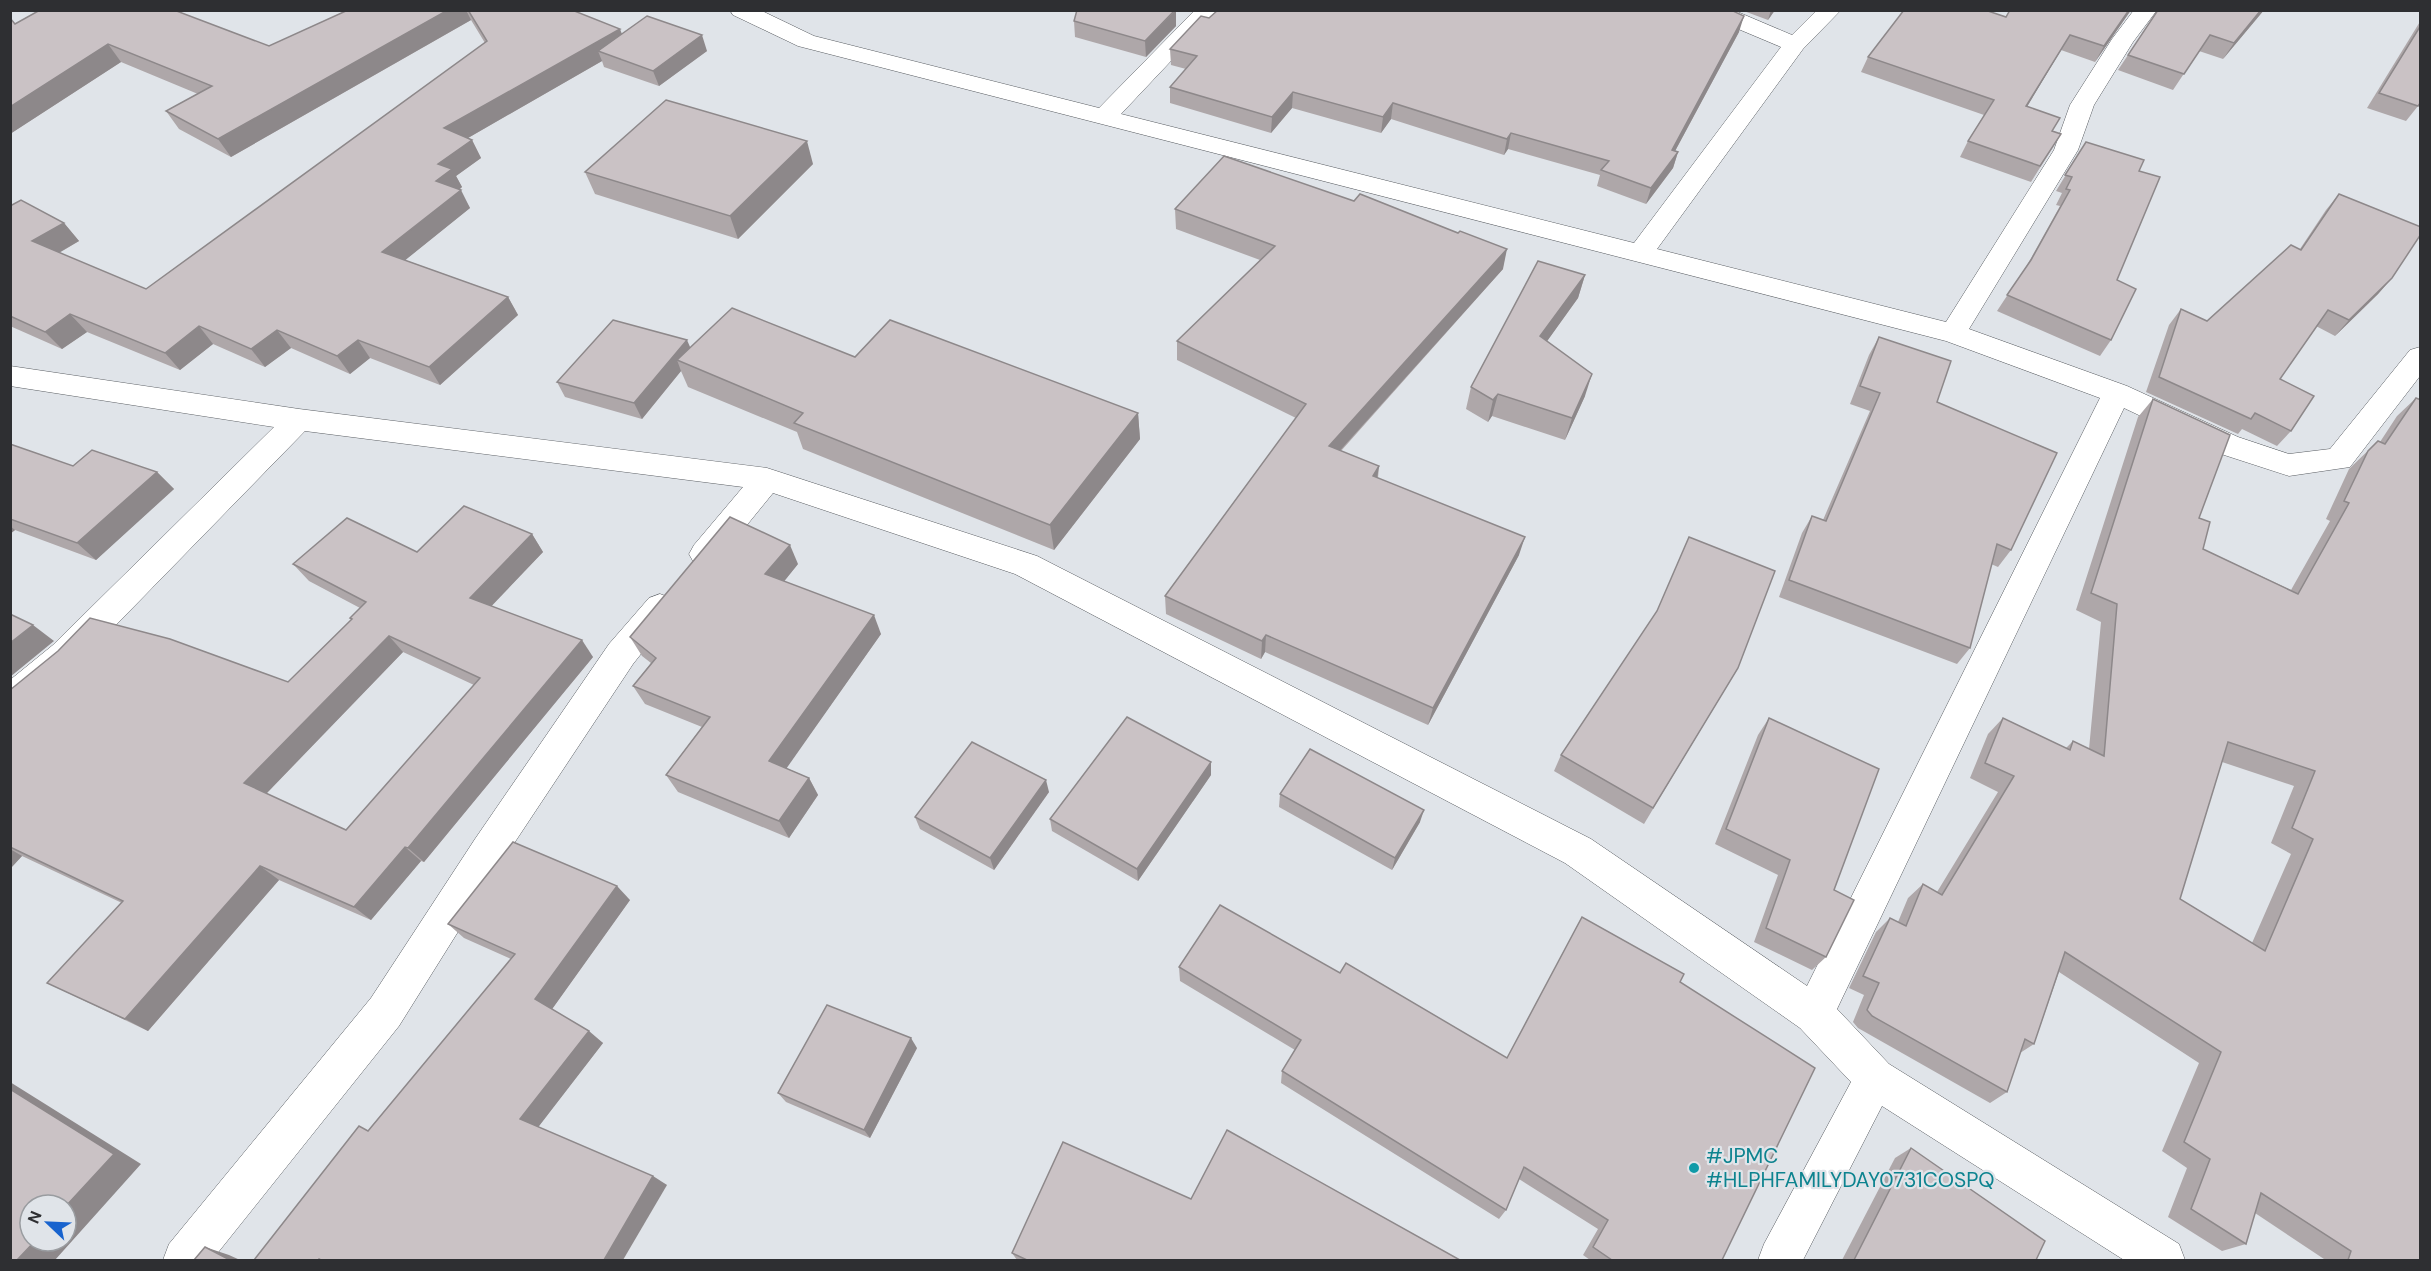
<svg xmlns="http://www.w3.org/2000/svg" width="2431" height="1271" font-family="'DM Sans',sans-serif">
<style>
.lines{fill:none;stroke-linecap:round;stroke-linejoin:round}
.minor-casing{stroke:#595d62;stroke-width:1}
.minor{fill:#fff;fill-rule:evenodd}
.wall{fill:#aea7a9;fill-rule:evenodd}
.shaded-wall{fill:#8d888a}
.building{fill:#cac2c5;stroke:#8d888a;stroke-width:1.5;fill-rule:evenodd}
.culture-dot{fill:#0f9aa8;stroke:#e0e4e9;stroke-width:2}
.labels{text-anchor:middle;stroke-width:4.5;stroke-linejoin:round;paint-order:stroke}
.near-culture-label{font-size:21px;fill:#0d838f;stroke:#e0e4e9;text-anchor:start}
</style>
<rect width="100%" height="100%" fill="#e0e4e9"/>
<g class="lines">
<g class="minor-casing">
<g id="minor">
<path d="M730 10H760L814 36 1099 108 1195 10H1219L1121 114 1634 243 1781 47 1705 15 1702 10H1733L1792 35 1817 10H1841L1803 49 1657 249 1946 322 2054 150 2070 105 2112 39 2134 10H2157L2133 42 2094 105 2078 150 1969 329 2127 386 2238 437 2289 454 2330 449 2410 350 2420 347V376L2350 467 2289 476 2218 453 2124 408 1837 1009 1889 1064 2179 1244 2185 1260H2124L1882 1106 1803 1260H1758L1764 1244 1851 1082 1800 1028 1565 863 1015 574 773 493 716 563 705 566 694 563 689 554 694 545 743 487 305 431 77 665 22 711 10 715V680L53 645 274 427 10 386V366L299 409 767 468 1037 556 1591 839 1807 986 2100 398 1946 341 798 46 733 15Z"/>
<path d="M660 594 671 598 676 607 671 616 633 664 501 863 399 1026 212 1260H163L169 1244 371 998 475 839 609 644 649 598Z"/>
</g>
</g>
<use href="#minor" class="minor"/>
</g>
<g class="wall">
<path d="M348 10H572L622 34 707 51 659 86 604 67 602 61 468 138 472 140 481 158 456 176 462 187 459 190 470 208 405 260 508 297 518 315 440 385 370 358 350 374 291 348 265 367 213 344 180 370 87 332 62 349 10 326V206L64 223 79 241 59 253 146 289 485 43 471 20 231 157 179 129 166 111 198 94 121 62 10 134V17L15 24 269 46Z"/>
<path d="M1176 10V26L1146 57 1075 37 1074 21Z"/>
<path d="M1741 10H1775L1768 20Z"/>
<path d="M2010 10H2131L2095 62 2061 50 2027 106 2053 131 2061 134 2031 182 1960 157 1968 141 1984 115 1861 72 1868 57 2006 17Z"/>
<path d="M2264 10 2223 59 2199 51 2173 90 2118 70 2128 55Z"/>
<path d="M1209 18 1739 32 1675 151 1678 152 1673 168 1646 204 1597 186 1600 175 1508 149 1504 155 1391 119 1381 133 1292 108 1271 133 1170 103V87L1186 69 1171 65 1170 49Z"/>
<path d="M2421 20V102L2418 106 2406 121 2367 108Z"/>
<path d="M2086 142 2139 171 2117 280 2111 340 2100 356 1997 311 2026 267 2060 206 2056 205 2062 193 2056 191Z"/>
<path d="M813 164 738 239 595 194 585 172Z"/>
<path d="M2339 194 2392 278 2378 294 2335 336 2316 326 2280 379 2291 431 2277 446 2242 429 2238 434 2146 392 2169 325 2181 309 2207 321 2300 249 2326 210Z"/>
<path d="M1175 209 1503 269 1341 451 1379 466 1378 478 1519 555 1428 725 1265 652 1261 659 1166 614 1165 596 1296 418 1177 360V341L1260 260 1176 229Z"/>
<path d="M1585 275 1578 298 1547 341 1585 396 1565 440 1492 416 1488 422 1466 409 1471 387Z"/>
<path d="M1879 337 1937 402 2011 550 1998 567 1991 564 1970 648 1957 664 1779 597 1802 533 1812 516 1823 520 1870 411 1850 404 1869 355Z"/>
<path d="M690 347 855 357 1138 413 1140 439 1054 550 803 449 797 432 688 387 681 371 642 419 565 397 557 382Z"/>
<path d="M2416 398 2421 1260H2324V1259L2255 1213 2246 1244 2222 1251 2168 1217 2187 1168 2162 1151 2199 1063 2059 972 2034 1044 2020 1053 2007 1092 1990 1103 1858 1028 1853 1022 1864 995 1849 988 1876 932 1890 918 1898 922 1908 898 1923 884 1937 892 1998 792 1970 778 1988 734 2003 718 2066 748 2073 741 2089 749 2101 622 2076 610 2138 417 2153 399 2199 518 2203 549 2291 590 2330 521 2326 519 2349 469 2378 441 2380 442 2397 416ZM2222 762 2294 786 2271 843 2291 854 2252 943 2180 899Z"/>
<path d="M10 444 73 466 157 472 174 489 96 560 15 530 10 534Z"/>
<path d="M532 534 543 552 491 606 593 657 424 862 421 861 371 920 279 880 148 1031 47 983 122 903 22 856 10 869V690L288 682 351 620 350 618 360 608 309 581 293 564 417 552ZM403 652 474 685 346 830 266 794Z"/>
<path d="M798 564 784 581 881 634 786 768 809 778 818 795 789 838 678 792 666 775 702 727 645 704 633 686 651 663 642 656 630 637Z"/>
<path d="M1727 686 1644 824 1554 771 1561 755Z"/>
<path d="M1769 718 1834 890 1826 957 1812 970 1754 942 1778 875 1715 844 1758 735Z"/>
<path d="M1211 775 1138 881 1052 831 1050 819Z"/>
<path d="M1049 792 994 870 920 829 915 817Z"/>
<path d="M1280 794 1420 822 1392 870 1279 807Z"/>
<path d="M630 900 552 1009 603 1043 538 1127 667 1185 368 1131 511 959 464 938 448 924Z"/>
<path d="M1582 917 1680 982 1722 1260H1590L1583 1255 1598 1229 1519 1179 1506 1210 1499 1219 1281 1083 1282 1071 1295 1050 1180 981 1179 967 1340 973 1507 1058Z"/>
<path d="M917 1048 870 1138 786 1102 778 1093Z"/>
<path d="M1911 1148 2036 1260H1842L1895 1158Z"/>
<path d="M1191 1199 1460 1260H1017L1012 1253Z"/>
</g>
<g class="shaded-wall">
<path d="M448 10H466L471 20 231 157 218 139Z"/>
<path d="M1176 10V26L1146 57 1145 41Z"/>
<path d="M1771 10H1775L1768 20Z"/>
<path d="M2129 10H2131L2095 62 2104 46Z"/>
<path d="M2261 10H2264L2223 59 2234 43Z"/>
<path d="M1744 16 1739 32 1667 166 1672 150Z"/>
<path d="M620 29 627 47 598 51 602 61 454 146 444 128Z"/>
<path d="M702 35 707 51 659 86 653 71Z"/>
<path d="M2070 35 2061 50 2018 122 2026 106Z"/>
<path d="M108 44 121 62 10 134V107Z"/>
<path d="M1293 92 1292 108 1271 133 1272 117Z"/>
<path d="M1393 103 1391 119 1381 133 1383 117Z"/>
<path d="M1511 133 1508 149 1504 155 1507 139Z"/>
<path d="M472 140 481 158 456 176 462 187 447 199 436 181 438 164Z"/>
<path d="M807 141 813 164 738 239 730 216Z"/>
<path d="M1678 152 1673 168 1646 204 1651 188Z"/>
<path d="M461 190 470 208 393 270 382 252Z"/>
<path d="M64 223 79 241 48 259 32 241Z"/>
<path d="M1507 249 1503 269 1327 465 1329 446Z"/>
<path d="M1585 275 1578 298 1535 358 1540 336Z"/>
<path d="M2392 278 2378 294 2335 336 2349 320Z"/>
<path d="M508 297 518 315 440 385 429 367Z"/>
<path d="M70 314 87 332 62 349 45 332Z"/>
<path d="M199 326 213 344 180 370 165 353Z"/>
<path d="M277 330 291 348 265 367 251 349Z"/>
<path d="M358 340 370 358 350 374 337 356Z"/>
<path d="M687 340 694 356 677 360 681 371 642 419 634 403Z"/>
<path d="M1592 374 1585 396 1565 440 1572 418Z"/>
<path d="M1498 394 1492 416 1488 422 1493 400Z"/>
<path d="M1138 413 1140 439 1054 550 1050 525Z"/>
<path d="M1379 466 1376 485 1373 476Z"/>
<path d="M157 472 174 489 96 560 77 543Z"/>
<path d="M10 526 15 530 10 534Z"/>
<path d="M532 534 543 552 483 615 470 598Z"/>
<path d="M1525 537 1519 555 1428 725 1433 708Z"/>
<path d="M790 545 798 564 774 594 765 574Z"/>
<path d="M874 615 881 634 779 779 769 761Z"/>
<path d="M33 625 54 641 10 677V643Z"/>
<path d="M1266 635 1265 652 1261 659 1262 641Z"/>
<path d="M389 636 403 652 262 798 244 783Z"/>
<path d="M582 640 593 657 424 862 408 848Z"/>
<path d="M1211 762V775L1138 881 1137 869Z"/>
<path d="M809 778 818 795 789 838 779 821Z"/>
<path d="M1046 780 1049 792 994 870 990 858Z"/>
<path d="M1424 810 1420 822 1392 870 1395 858Z"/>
<path d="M405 847 421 861 371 920 354 907Z"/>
<path d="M10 849 22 856 10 869Z"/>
<path d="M260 866 279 880 148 1031 125 1019Z"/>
<path d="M617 886 630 900 550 1012 535 999Z"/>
<path d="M589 1031 603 1043 536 1130 520 1119Z"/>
<path d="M911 1038 917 1048 870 1138 864 1130Z"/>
<path d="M10 1082 141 1164 55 1260H17L35 1241H66V1206L10 1089Z"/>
<path d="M653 1176 667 1185 623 1260H604Z"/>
<path d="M205 1247 229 1255 240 1260H230Z"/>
</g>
<g class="building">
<path d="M40 10H174L269 46 348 10H448L218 139 166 111 212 86 108 44 10 107V18L15 24Z"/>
<path d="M468 10H572L620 29 444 128 472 140 438 164 452 169 436 181 461 190 382 252 508 297 429 367 358 340 337 356 277 330 251 349 199 326 165 353 70 314 45 332 10 316V206L21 200 64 223 32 241 146 289 487 41Z"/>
<path d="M1077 10H1175L1145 41 1074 21Z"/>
<path d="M1218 10H1731L1744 16 1672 150 1678 152 1651 188 1601 170 1609 161 1511 133 1507 139 1393 103 1383 117 1293 92 1272 117 1170 87 1197 56 1170 49 1201 16 1209 18Z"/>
<path d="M1904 10H1985L2006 17 2010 10H2129L2104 46 2070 35 2026 106 2060 118 2052 131 2061 134 2040 166 1968 141 1994 100 1868 57Z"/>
<path d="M2158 10H2261L2234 43 2210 35 2184 74 2128 55Z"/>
<path d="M647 16 702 35 653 71 598 51Z"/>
<path d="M2421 25V102L2418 106 2379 93Z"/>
<path d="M666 100 807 141 730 216 585 172Z"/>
<path d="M2086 142 2144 160 2139 171 2160 177 2117 280 2136 289 2111 340 2007 295 2031 260 2070 190 2066 189 2072 177 2065 175Z"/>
<path d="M1224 156 1354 201 1360 194 1458 233 1460 231 1507 249 1329 446 1379 466 1373 476 1525 537 1433 708 1266 635 1262 641 1165 596 1306 404 1177 341 1275 246 1175 209Z"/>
<path d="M2339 194 2421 227V234L2392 278 2349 320 2328 310 2280 379 2314 396 2291 431 2255 413 2251 419 2159 377 2181 309 2207 321 2291 245 2301 250Z"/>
<path d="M1538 261 1585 275 1540 336 1592 374 1572 418 1498 394 1493 400 1471 387Z"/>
<path d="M732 308 855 357 890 320 1138 413 1050 525 794 423 803 413 677 360Z"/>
<path d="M613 320 687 340 634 403 557 382Z"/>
<path d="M1879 337 1951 361 1937 402 2057 453 2011 550 1997 544 1970 648 1789 580 1812 516 1826 521 1880 393 1860 386Z"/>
<path d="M2416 398 2421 400V1260H2348L2351 1251 2261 1193 2246 1244 2191 1209 2210 1159 2184 1142 2221 1052 2065 952 2034 1044 2025 1039 2007 1092 1872 1016 1867 1010 1879 983 1863 976 1890 918 1906 926 1923 884 1942 895 2014 776 1985 763 2003 718 2070 750 2073 741 2104 756 2117 604 2091 593 2153 399 2230 435 2199 518 2210 522 2203 549 2298 594 2349 503 2344 501 2368 451 2378 441 2385 444ZM2228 742 2315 771 2292 828 2313 839 2265 951 2180 899Z"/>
<path d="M10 444 73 466 92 450 157 472 77 543 10 519Z"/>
<path d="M464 506 532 534 470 598 582 640 408 848 405 847 354 907 260 866 125 1019 47 983 123 901 10 847V690L58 651 90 618 170 639 288 682 352 619 350 618 366 602 293 564 347 518 417 552ZM389 636 480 678 346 830 244 783Z"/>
<path d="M730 517 790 545 765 574 874 615 769 761 809 778 779 821 666 775 710 717 633 686 656 658 630 637Z"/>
<path d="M1689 537 1775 571 1738 668 1653 808 1561 755 1657 611Z"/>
<path d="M10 614 33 625 10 643Z"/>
<path d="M1127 717 1211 762 1137 869 1050 819Z"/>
<path d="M1769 718 1879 769 1834 890 1854 900 1826 957 1766 928 1790 860 1726 829Z"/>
<path d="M972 742 1046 780 990 858 915 817Z"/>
<path d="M1310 749 1424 810 1395 858 1280 794Z"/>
<path d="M513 842 617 886 535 999 589 1031 520 1119 653 1176 604 1260H321L319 1259 318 1260H254L359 1126 368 1131 515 954 448 924Z"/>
<path d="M1220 905 1340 973 1346 963 1507 1058 1582 917 1684 974 1680 982 1815 1068 1722 1260H1612L1593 1247 1608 1220 1524 1167 1506 1210 1282 1071 1301 1040 1179 967Z"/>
<path d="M827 1005 911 1038 864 1130 778 1093Z"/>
<path d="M10 1089 114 1154 66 1206V1205H30V1241H35L17 1260H10Z"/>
<path d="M1227 1130 1460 1260H1027L1012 1253 1063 1142 1191 1199Z"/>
<path d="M1911 1148 2045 1241 2036 1260H1854Z"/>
<path d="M205 1247 230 1260H194Z"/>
</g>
<circle class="culture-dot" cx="1694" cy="1168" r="6"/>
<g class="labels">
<g class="near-culture-label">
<text x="1706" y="1163">#JPMC<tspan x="1706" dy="24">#HLPHFAMILYDAY0731COSPQ</tspan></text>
</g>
</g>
<rect width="2431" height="1271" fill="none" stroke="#2e2f32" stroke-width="24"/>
<g transform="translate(48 1223) rotate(293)"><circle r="28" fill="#e0e4e9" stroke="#999ca0" stroke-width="1.5"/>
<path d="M0-4.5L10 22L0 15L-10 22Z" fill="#1863ce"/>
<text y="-9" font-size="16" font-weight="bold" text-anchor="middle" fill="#2e2f32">N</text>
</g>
</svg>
